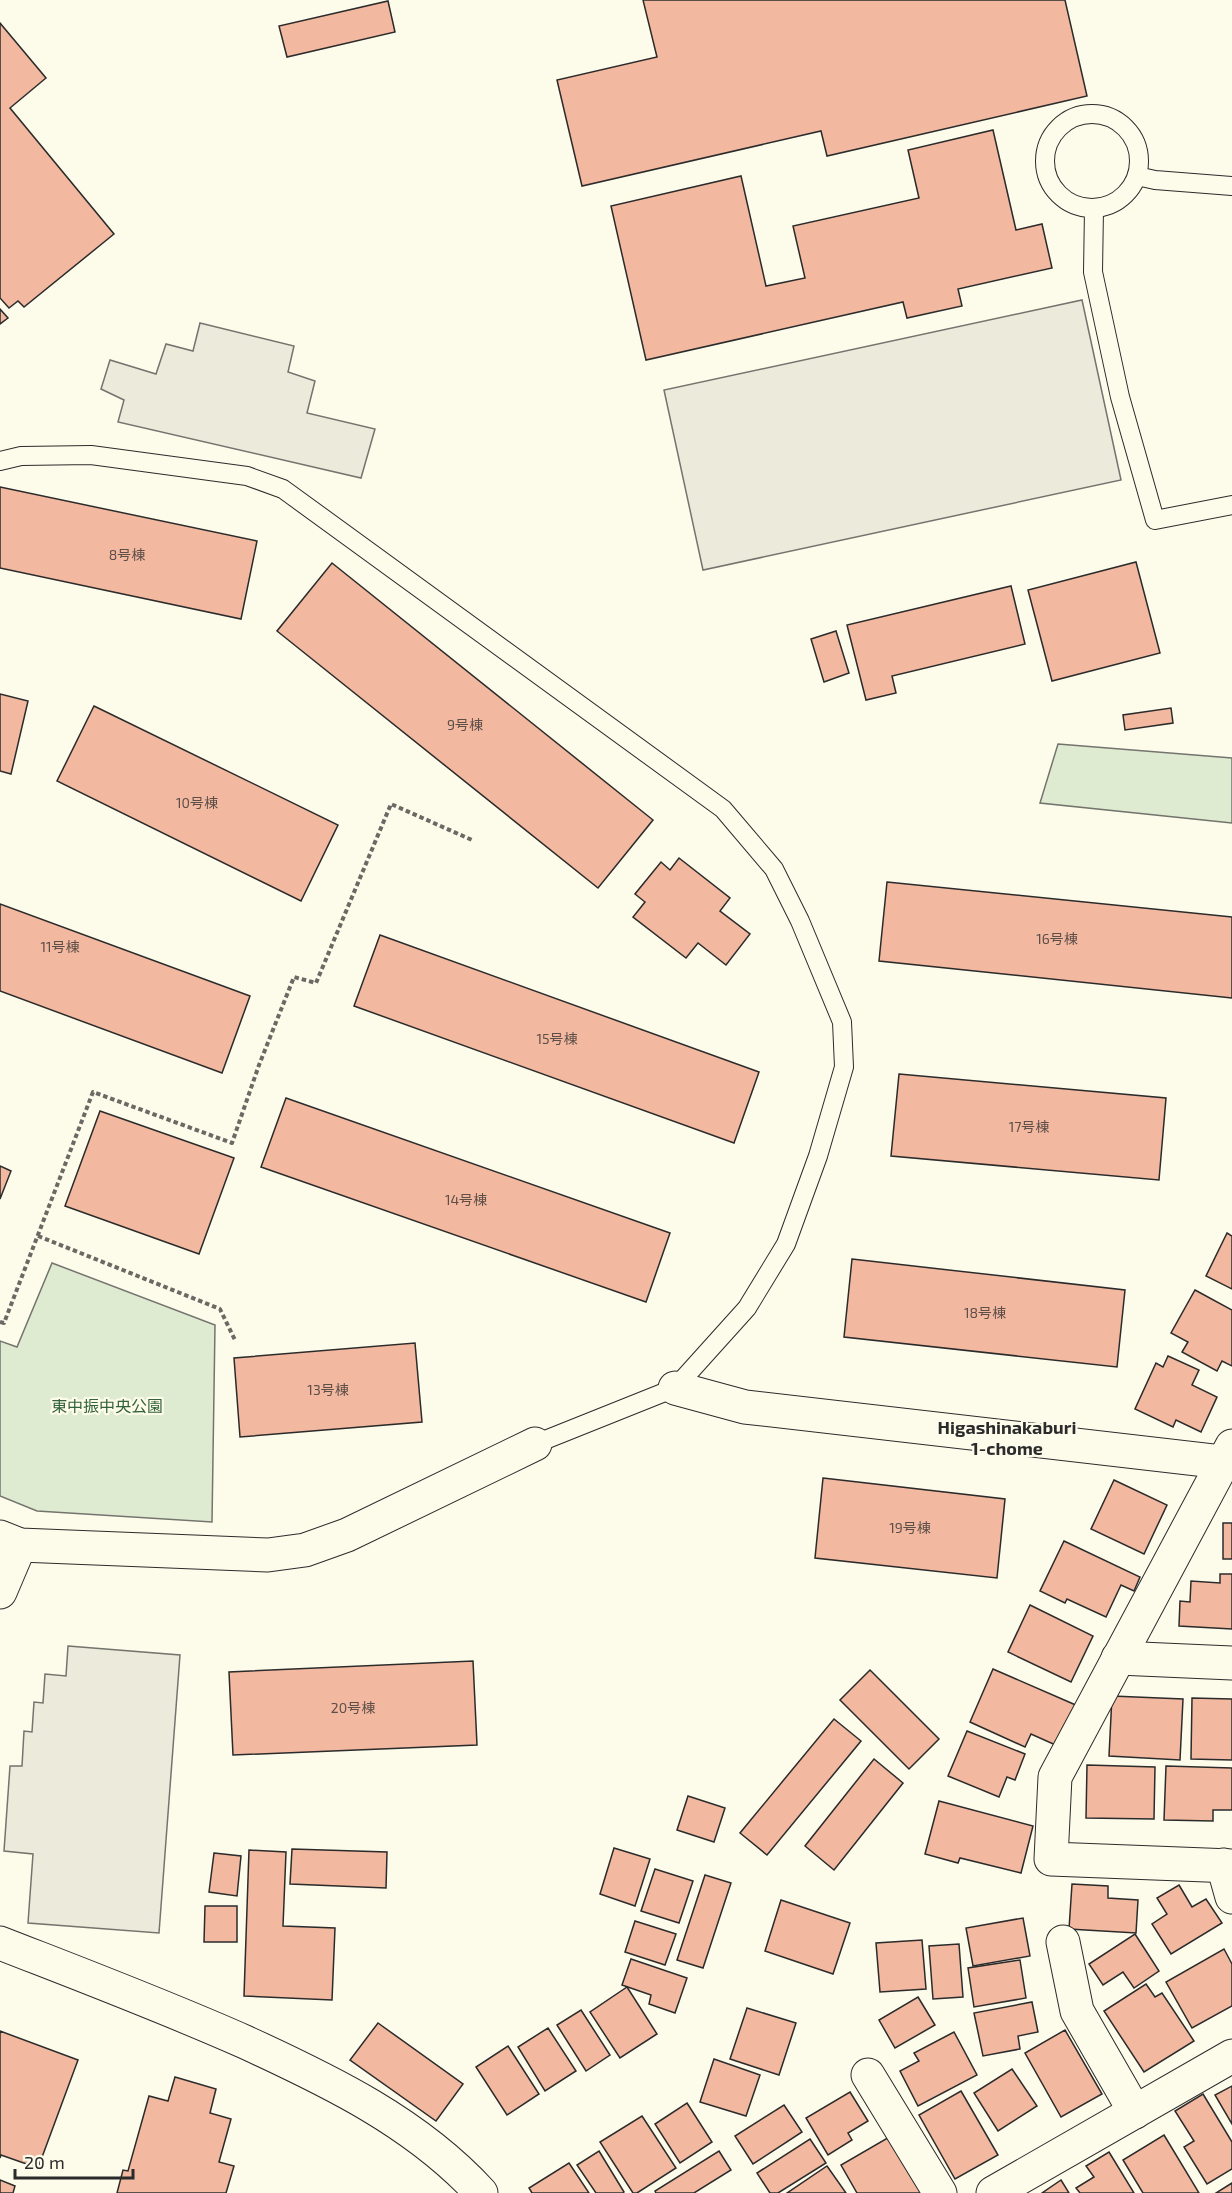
<svg xmlns="http://www.w3.org/2000/svg" width="1232" height="2193" font-family="'Exo 2','Noto Sans JP',sans-serif">
<style>
.green{fill:#deebd1;stroke:#74746e;stroke-width:1.5}
.parking{fill:#eceadb;stroke:#74746e;stroke-width:1.5}
.building{fill:#f2b8a0;stroke:#2b2b2b;stroke-width:1.5}
.lines{fill:none;stroke-linecap:round;stroke-linejoin:round}
.service-casing{stroke:#2b2b2b;stroke-width:20}
.minor-casing{stroke:#2b2b2b;stroke-width:35}
.tertiary-casing{stroke:#2b2b2b;stroke-width:35}
.path{stroke:#6a6964;stroke-width:4;stroke-dasharray:4.5 3;stroke-linecap:butt}
.service{stroke:#fdfbea;stroke-width:18}
.minor{stroke:#fdfbea;stroke-width:33}
.tertiary{stroke:#fdfbea;stroke-width:33}
.labels{text-anchor:middle;stroke-width:4.5;stroke-linejoin:round;paint-order:stroke}
.number-label{font-size:14px;fill:#5d4e48}
.park-label{font-size:16px;fill:#34623c;stroke:#fdfbea}
.neighbourhood-label{font-size:18px;font-weight:bold;fill:#2b2b2b;stroke:#fdfbea}
</style>
<rect width="100%" height="100%" fill="#fdfbea"/>
<g class="green">
<path d="M1058 744 1232 758V823L1040 803Z"/>
<path d="M52 1263 215 1325 212 1522 37 1511 0 1496V1341L17 1347Z"/>
</g>
<g class="parking">
<path d="M1082 300 1121 480 703 570 664 390Z"/>
<path d="M200 323 294 346 288 372 315 381 307 413 375 429 361 478 118 422 124 400 101 389 110 360 156 374 166 344 193 351Z"/>
<path d="M68 1646 180 1655 159 1933 28 1923 33 1854 4 1851 10 1766H22L24 1731 32 1732 34 1702 43 1703 45 1674 66 1676Z"/>
</g>
<g class="building">
<path d="M643 0H1065L1087 96 827 156 821 131 582 186 557 80 657 57Z"/>
<path d="M388 1 395 32 287 57 279 26Z"/>
<path d="M0 23 46 78 10 108 114 234 24 307 18 301 9 308 0 298Z"/>
<path d="M993 130 1016 230 1042 224 1052 268 958 289 962 306 907 318 903 302 646 360 611 206 741 176 766 286 805 278 793 226 919 198 908 150Z"/>
<path d="M0 309 8 318 0 324Z"/>
<path d="M0 487 257 541 241 619 0 568Z"/>
<path d="M1136 562 1160 653 1052 681 1028 590Z"/>
<path d="M332 563 653 820 598 888 277 631Z"/>
<path d="M1011 586 1025 644 892 676 896 693 866 700 847 625Z"/>
<path d="M836 631 849 673 824 682 811 639Z"/>
<path d="M0 694 28 701 11 774 0 771Z"/>
<path d="M94 706 338 825 301 901 57 781Z"/>
<path d="M1171 708 1173 723 1125 730 1123 715Z"/>
<path d="M679 858 730 898 720 911 750 934 726 965 698 943 686 958 633 917 645 902 635 894 661 862 670 870Z"/>
<path d="M887 882 1232 917V998L879 961Z"/>
<path d="M0 904 250 996 222 1073 0 991Z"/>
<path d="M380 935 759 1072 734 1143 354 1006Z"/>
<path d="M899 1074 1166 1098 1159 1180 891 1156Z"/>
<path d="M286 1098 670 1233 646 1302 261 1167Z"/>
<path d="M100 1111 234 1158 199 1254 65 1206Z"/>
<path d="M0 1166 11 1171 0 1199Z"/>
<path d="M1227 1233 1232 1236V1289L1206 1276Z"/>
<path d="M852 1259 1125 1290 1117 1367 844 1337Z"/>
<path d="M1195 1290 1232 1310V1366L1222 1361 1217 1371 1182 1352 1188 1342 1171 1333Z"/>
<path d="M415 1343 422 1422 240 1437 234 1358Z"/>
<path d="M1168 1356 1199 1370 1192 1385 1217 1397 1201 1432 1176 1420 1173 1427 1135 1409 1156 1363 1163 1367Z"/>
<path d="M823 1478 1005 1499 997 1578 815 1558Z"/>
<path d="M1114 1480 1167 1505 1144 1554 1091 1529Z"/>
<rect x="1223" y="1523" width="9" height="36"/>
<path d="M1064 1541 1140 1577 1134 1591 1121 1585 1106 1617 1067 1599 1065 1603 1040 1591Z"/>
<path d="M1220 1574H1232V1629L1179 1626 1180 1601 1190 1602 1191 1581 1220 1583Z"/>
<path d="M1030 1605 1093 1636 1071 1682 1008 1652Z"/>
<path d="M473 1661 477 1745 233 1755 229 1672Z"/>
<path d="M993 1669 1078 1706 1060 1747 1031 1734 1025 1747 970 1722Z"/>
<path d="M870 1670 939 1739 909 1769 840 1700Z"/>
<path d="M1112 1696 1183 1699 1180 1760 1109 1756Z"/>
<path d="M1192 1698 1232 1699V1760L1191 1759Z"/>
<path d="M834 1719 861 1741 767 1855 740 1833Z"/>
<path d="M967 1731 1025 1754 1015 1780 1007 1777 999 1797 948 1776Z"/>
<path d="M874 1759 903 1783 834 1870 805 1846Z"/>
<path d="M1087 1765 1155 1767 1154 1819 1086 1818Z"/>
<path d="M1166 1766 1232 1768V1810H1213V1821L1164 1820Z"/>
<path d="M688 1796 725 1808 714 1842 677 1830Z"/>
<path d="M939 1801 1033 1826 1021 1873 960 1858 958 1863 925 1854Z"/>
<path d="M614 1848 650 1859 635 1906 600 1894Z"/>
<path d="M292 1849 387 1852 386 1888 290 1884Z"/>
<path d="M249 1850 286 1852 283 1926 335 1928 332 2000 244 1996Z"/>
<path d="M214 1853 241 1856 237 1896 209 1892Z"/>
<path d="M655 1869 693 1881 679 1923 641 1911Z"/>
<path d="M705 1875 731 1883 703 1968 677 1960Z"/>
<path d="M1072 1884 1108 1886V1898L1138 1900 1136 1933 1069 1929Z"/>
<path d="M1179 1885 1192 1907 1206 1899 1222 1923 1171 1954 1152 1924 1167 1914 1157 1898Z"/>
<path d="M781 1900 850 1923 833 1974 765 1951Z"/>
<path d="M205 1906H237V1942H204Z"/>
<path d="M1023 1918 1030 1956 973 1966 966 1928Z"/>
<path d="M635 1921 676 1934 665 1965 625 1952Z"/>
<path d="M1135 1934 1159 1971 1134 1988 1123 1972 1103 1985 1089 1964Z"/>
<path d="M922 1940 926 1989 880 1992 876 1943Z"/>
<path d="M959 1944 963 1997 933 1999 929 1946Z"/>
<path d="M1224 1949 1232 1964V2006L1192 2028 1166 1982Z"/>
<path d="M631 1959 687 1978 675 2013 649 2004 651 1995 622 1985Z"/>
<path d="M1020 1960 1026 1998 974 2007 968 1968Z"/>
<path d="M1146 1984 1155 1997 1162 1993 1194 2041 1144 2072 1104 2011Z"/>
<path d="M627 1987 657 2034 620 2058 590 2012Z"/>
<path d="M918 1997 935 2025 895 2048 879 2020Z"/>
<path d="M1032 2002 1038 2032 1018 2036 1020 2049 983 2056 974 2013Z"/>
<path d="M747 2008 796 2023 779 2075 730 2059Z"/>
<path d="M581 2010 610 2055 586 2071 557 2025Z"/>
<path d="M378 2023 463 2084 436 2121 350 2060Z"/>
<path d="M548 2028 576 2071 545 2091 518 2047Z"/>
<path d="M1065 2030 1102 2094 1061 2117 1025 2053Z"/>
<path d="M0 2031 78 2060 38 2168 1 2155 0 2158Z"/>
<path d="M954 2032 977 2075 918 2106 900 2071 919 2061 914 2053Z"/>
<path d="M508 2046 539 2094 507 2115 476 2067Z"/>
<path d="M714 2059 760 2075 746 2116 700 2102Z"/>
<path d="M1012 2069 1037 2106 998 2131 974 2093Z"/>
<path d="M175 2077 216 2089 210 2113 231 2119 219 2162 234 2166 226 2193H117L123 2170 128 2171 149 2096 168 2101Z"/>
<path d="M1232 2086V2124L1215 2095Z"/>
<path d="M961 2091 998 2155 955 2179 919 2115Z"/>
<path d="M850 2092 868 2121 848 2133 852 2140 828 2155 806 2118Z"/>
<path d="M1203 2094 1232 2142V2169L1207 2184 1184 2147 1194 2141 1175 2111Z"/>
<path d="M687 2103 712 2142 680 2163 655 2124Z"/>
<path d="M784 2105 802 2132 753 2164 735 2136Z"/>
<path d="M642 2116 676 2168 637 2193H633L600 2142Z"/>
<path d="M1164 2135 1199 2193H1143L1123 2160Z"/>
<path d="M891 2136 924 2193H857L841 2165Z"/>
<path d="M810 2139 826 2163 778 2193H770L757 2173Z"/>
<path d="M599 2151 624 2192 623 2193H596L577 2165Z"/>
<path d="M719 2151 731 2170 694 2193H656L655 2191Z"/>
<path d="M1109 2152 1134 2193H1080L1076 2188 1094 2177 1086 2166Z"/>
<path d="M569 2163 589 2193H532L529 2188Z"/>
<path d="M827 2166 846 2193H787Z"/>
<path d="M0 2180 15 2186 13 2193H0Z"/>
<path d="M1061 2180 1069 2193H1042Z"/>
<path d="M1232 2183V2193H1216Z"/>
</g>
<g class="lines">
<g class="service-casing">
<g id="service">
<circle cx="1092" cy="161" r="47"/>
<path d="M1137 176 1155 180 1232 186"/>
<path d="M1094 209 1093 272 1120 397 1155 520 1232 505"/>
<path d="M0 461 21 456 91 455 247 476 283 489 723 809 774 869 800 921 842 1022 844 1067 818 1156 786 1244 747 1308 675 1388 535 1444"/>
</g>
</g>
<g class="minor-casing">
<g id="minor">
<path d="M675 1388 745 1407 1232 1463"/>
<path d="M1232 1446 1055 1777 1051 1859 1232 1866"/>
<path d="M0 1537 20 1545 268 1555 305 1550 347 1535 535 1444"/>
<path d="M0 1592 20 1545"/>
<path d="M1118 1658 1232 1663"/>
<path d="M1223 1865 1232 1897"/>
<path d="M1063 1942 1077 2011 1135 2112"/>
<path d="M868 2075 940 2193"/>
<path d="M993 2193 1232 2056"/>
</g>
</g>
<g class="tertiary-casing">
<path id="tertiary" d="M0 1943C82 1975 164 2006 245 2042 330 2081 417 2123 481 2193"/>
</g>
<g class="path">
<path d="M38 1236 220 1309 235 1340"/>
<path d="M0 1322 4 1323 93 1092 232 1143 259 1065 294 977 316 983 391 804 472 840"/>
</g>
<use href="#service" class="service"/>
<use href="#minor" class="minor"/>
<use href="#tertiary" class="tertiary"/>
</g>
<g class="labels">
<g class="number-label">
<text x="127" y="560">8号棟</text>
<text x="465" y="730">9号棟</text>
<text x="197" y="808">10号棟</text>
<text x="1057" y="944">16号棟</text>
<text x="60" y="952">11号棟</text>
<text x="557" y="1044">15号棟</text>
<text x="1029" y="1132">17号棟</text>
<text x="466" y="1205">14号棟</text>
<text x="985" y="1318">18号棟</text>
<text x="328" y="1395">13号棟</text>
<text x="910" y="1533">19号棟</text>
<text x="353" y="1713">20号棟</text>
</g>
<g class="park-label">
<text x="107" y="1412">東中振中央公園</text>
</g>
<g class="neighbourhood-label">
<text x="1007" y="1434">Higashinakaburi<tspan x="1007" dy="21">1-chome</tspan></text>
</g>
</g>
<path d="M15 2169v9h118v-9" fill="none" stroke="#2b2b2b" stroke-width="3"/>
<text x="24" y="2169" font-size="18" fill="#2b2b2b" stroke="#fdfbea" stroke-width="4.5" paint-order="stroke">20 m</text>
</svg>
